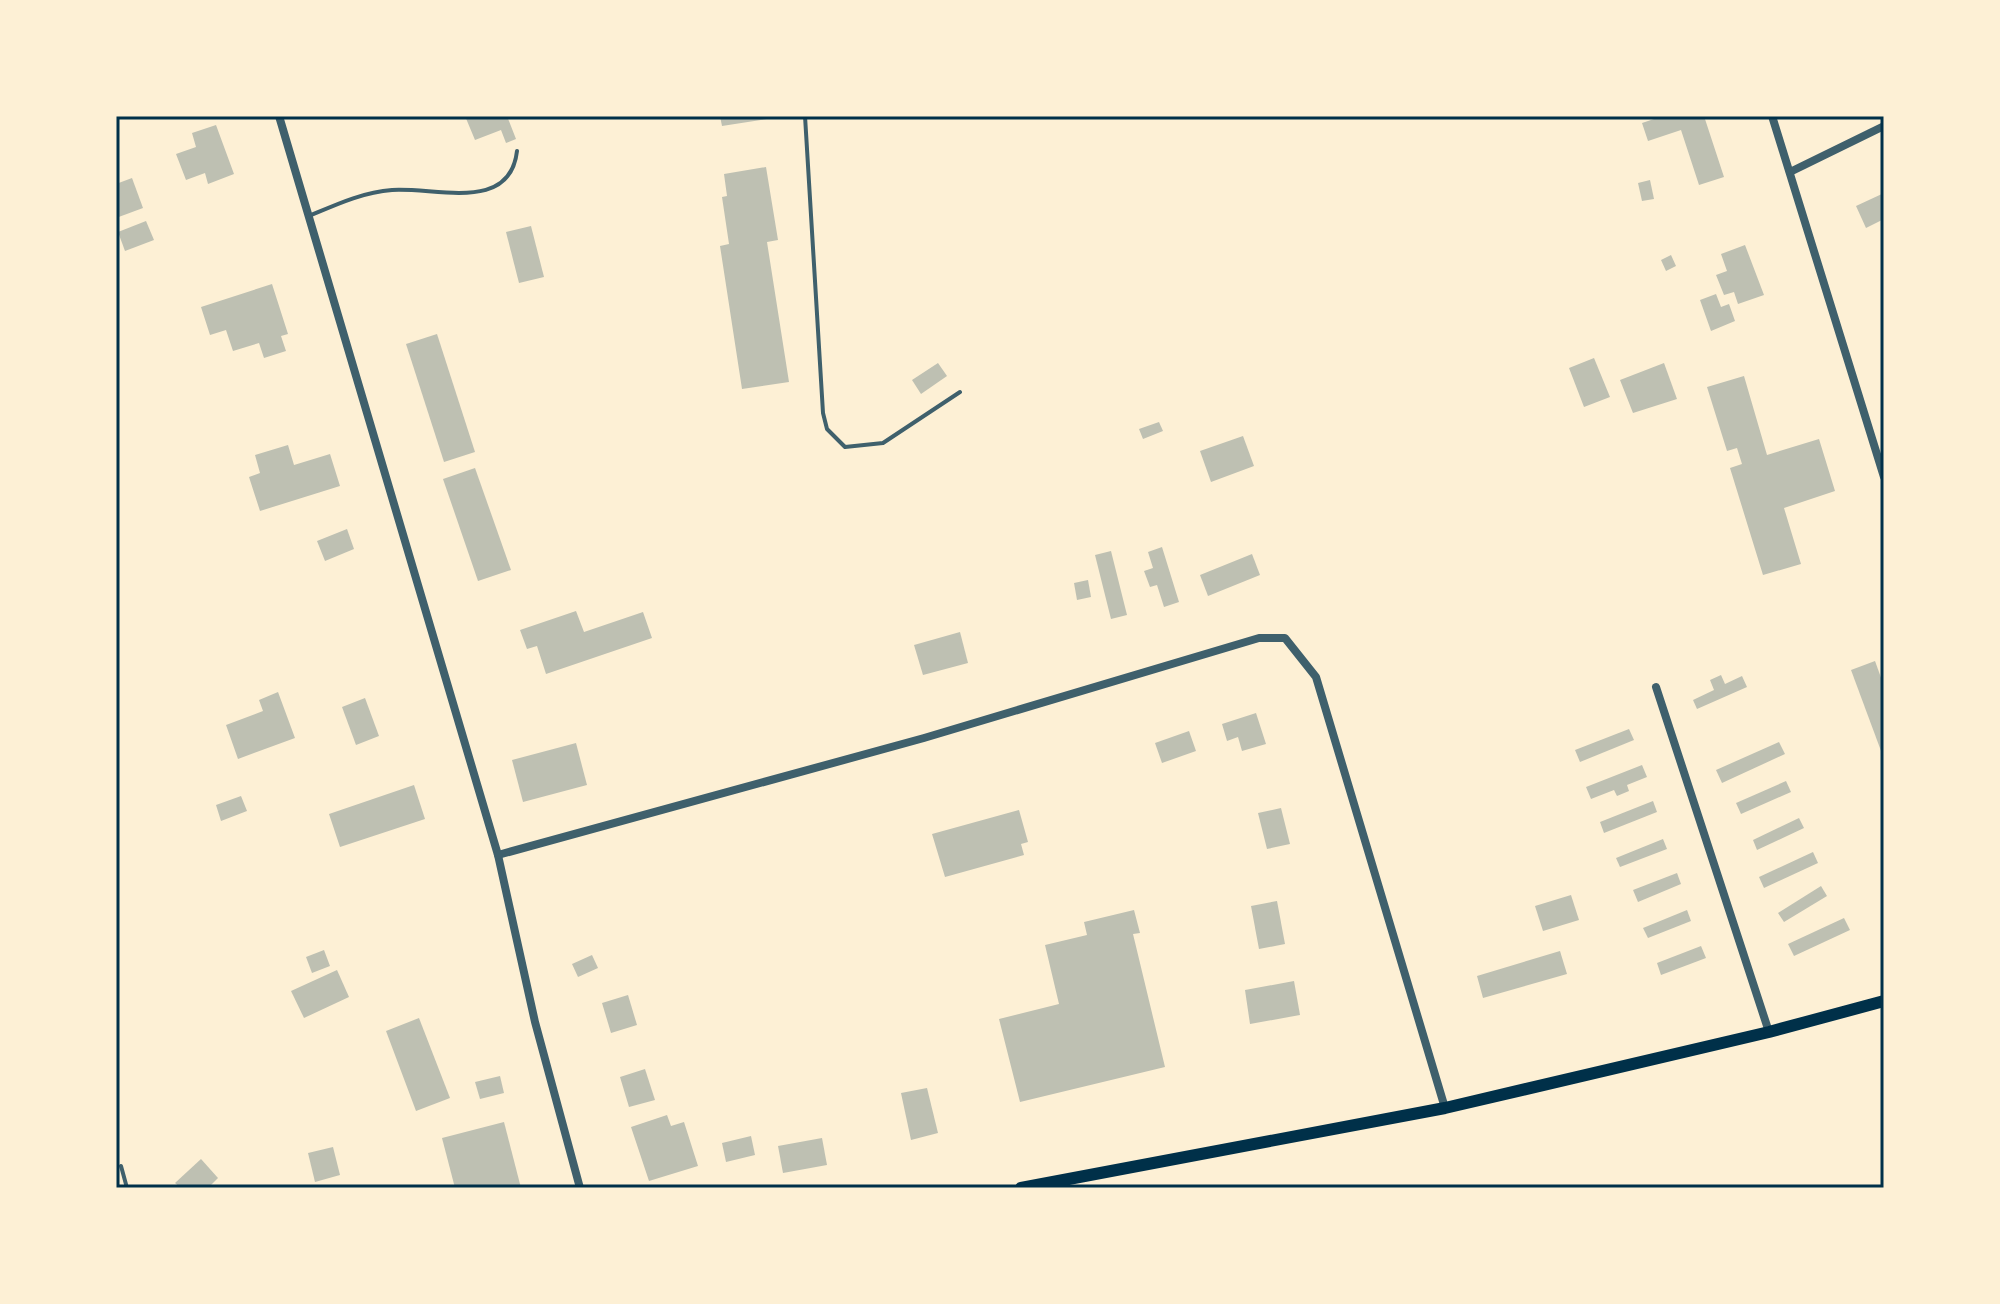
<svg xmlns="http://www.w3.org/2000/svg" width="2000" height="1304" font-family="'Golos Text',sans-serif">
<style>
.building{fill:#bec0b2}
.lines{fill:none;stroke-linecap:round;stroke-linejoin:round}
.service{stroke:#3f606c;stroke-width:4}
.minor{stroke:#3f606c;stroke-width:8}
.primary{stroke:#003049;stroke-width:12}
.neatline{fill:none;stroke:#003049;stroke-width:3}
</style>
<rect width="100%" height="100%" fill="#fdf0d5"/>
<g class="building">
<path d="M465 116H507L516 139 506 143 501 130 475 140Z"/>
<path d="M720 116H772L773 118 722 126Z"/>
<path d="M1663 116H1704L1724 177 1699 185 1681 130 1648 141 1642 123Z"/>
<path d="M216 125 234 174 208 184 205 173 186 180 176 154 196 147 192 133Z"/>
<path d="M766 167 778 240 767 242 789 382 742 389 720 246 729 244 722 197 727 196 724 174Z"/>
<path d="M132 178 143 208 116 218V184Z"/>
<path d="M1650 180 1654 199 1642 201 1638 183Z"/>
<path d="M1884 193V219L1866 228 1856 206Z"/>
<path d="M146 221 154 240 125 251 118 232Z"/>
<path d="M531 226 544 277 519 283 506 232Z"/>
<path d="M1745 245 1764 295 1738 304 1734 292 1724 295 1716 275 1727 271 1721 254Z"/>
<path d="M1671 255 1676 266 1666 271 1661 260Z"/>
<path d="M272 284 288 334 281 336 286 351 264 358 259 343 233 351 226 330 210 335 201 307Z"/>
<path d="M1716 294 1721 307 1729 304 1735 321 1711 331 1700 300Z"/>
<path d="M437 334 475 452 444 462 406 344Z"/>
<path d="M1594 358 1610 397 1584 407 1569 368Z"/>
<path d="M938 363 947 376 921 394 912 380Z"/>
<path d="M1664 363 1677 399 1633 413 1620 380Z"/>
<path d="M1744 376 1767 455 1819 439 1835 491 1784 508 1801 564 1763 575 1730 468 1742 464 1737 448 1727 451 1707 387Z"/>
<path d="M1159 422 1163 431 1143 439 1139 429Z"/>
<path d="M1243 436 1254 466 1211 482 1200 451Z"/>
<path d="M288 445 294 465 330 454 340 486 260 511 249 477 260 473 255 455Z"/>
<path d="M475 468 511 570 478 581 443 479Z"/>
<path d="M347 529 354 549 325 561 317 541Z"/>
<path d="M1162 547 1179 602 1164 607 1157 585 1150 587 1144 571 1153 568 1148 552Z"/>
<path d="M1111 551 1127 615 1111 619 1095 555Z"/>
<path d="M1252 554 1260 575 1208 596 1200 575Z"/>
<path d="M1088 580 1091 597 1077 600 1074 583Z"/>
<path d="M576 611 584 632 643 612 652 638 546 674 537 646 527 649 520 630Z"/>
<path d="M960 632 968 663 923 675 914 645Z"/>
<path d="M1875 661 1884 686V759L1851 670Z"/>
<path d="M1721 675 1725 684 1742 676 1747 687 1697 709 1693 700 1714 690 1710 680Z"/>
<path d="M278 692 295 738 238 759 226 725 263 711 259 700Z"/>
<path d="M365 698 379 736 356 745 342 707Z"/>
<path d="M1256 713 1266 744 1242 751 1238 737 1227 741 1222 724Z"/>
<path d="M1629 729 1634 740 1580 762 1575 750Z"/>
<path d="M1189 731 1196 751 1162 763 1155 743Z"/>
<path d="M1779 742 1785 754 1722 783 1716 770Z"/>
<path d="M576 743 587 785 523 802 512 760Z"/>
<path d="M1642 765 1647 777 1627 785 1629 791 1617 796 1614 790 1591 799 1586 787Z"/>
<path d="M1786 781 1791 792 1741 814 1736 803Z"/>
<path d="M414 785 425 819 340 847 329 814Z"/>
<path d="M241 796 247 811 221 821 216 805Z"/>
<path d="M1653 801 1657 812 1604 833 1600 822Z"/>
<path d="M1281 808 1290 844 1267 849 1258 813Z"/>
<path d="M1019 810 1028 842 1021 844 1024 855 945 877 932 834Z"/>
<path d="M1799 818 1804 828 1757 850 1753 840Z"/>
<path d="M1663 839 1667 849 1620 867 1616 858Z"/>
<path d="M1813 852 1818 863 1764 888 1759 877Z"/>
<path d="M1677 873 1681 884 1638 902 1633 890Z"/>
<path d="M1821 886 1827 896 1784 922 1778 913Z"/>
<path d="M1571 895 1579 920 1543 931 1535 906Z"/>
<path d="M1277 901 1285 944 1259 949 1251 906Z"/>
<path d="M1134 910 1140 933 1133 934 1165 1067 1020 1102 999 1019 1059 1004 1045 945 1087 935 1084 922Z"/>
<path d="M1687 910 1691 921 1648 938 1643 928Z"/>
<path d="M1844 918 1850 930 1794 956 1788 944Z"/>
<path d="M1701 946 1706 958 1661 975 1657 963Z"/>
<path d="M324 950 330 966 312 973 306 957Z"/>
<path d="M1560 951 1567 974 1483 998 1477 976Z"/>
<path d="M592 955 598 968 578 977 572 964Z"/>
<path d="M337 970 349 997 304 1018 291 991Z"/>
<path d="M1294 981 1300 1015 1250 1024 1245 990Z"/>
<path d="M628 995 637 1025 611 1033 602 1003Z"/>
<path d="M419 1018 450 1098 416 1111 386 1031Z"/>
<path d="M645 1069 655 1100 629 1107 620 1077Z"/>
<path d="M500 1076 504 1093 480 1099 475 1082Z"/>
<path d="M927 1088 938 1133 911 1140 901 1093Z"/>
<path d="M667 1115 671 1126 684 1122 698 1166 649 1181 631 1127Z"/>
<path d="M504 1122 521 1188H455L442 1138Z"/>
<path d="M751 1136 755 1155 726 1162 722 1143Z"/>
<path d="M822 1138 827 1165 783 1173 778 1146Z"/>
<path d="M333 1147 340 1175 315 1182 308 1153Z"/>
<path d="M201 1159 218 1178 208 1188H181L175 1183Z"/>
</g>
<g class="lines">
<g class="service">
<path d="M805 116 823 413 827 429 845 447 883 443 960 392"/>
<path d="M309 216C335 205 363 192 392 190 437 187 510 213 517 151"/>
<path d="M121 1166 127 1188"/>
</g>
<g class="minor">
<path d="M279 116 498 855 535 1022 580 1188"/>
<path d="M1772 116 1884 477"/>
<path d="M1790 172 1884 126"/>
<path d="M1656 687 1769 1032"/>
<path d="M498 855 924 738 1259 638H1285L1316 677 1445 1108"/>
</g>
<path class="primary" d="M1021 1188 1445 1108 1769 1032 1884 1001"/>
</g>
<rect width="2000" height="1304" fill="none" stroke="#fdf0d5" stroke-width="236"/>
<rect x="118" y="118" width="1764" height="1068" class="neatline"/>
</svg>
